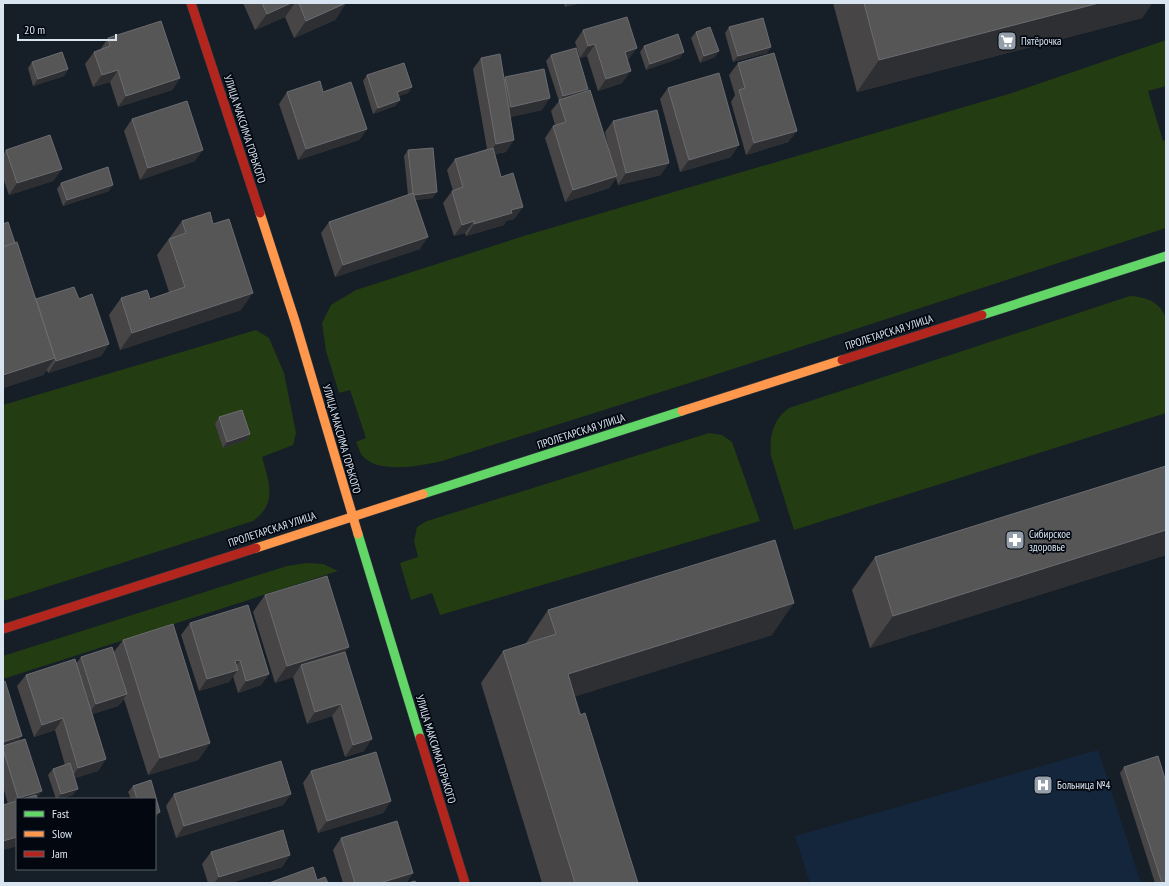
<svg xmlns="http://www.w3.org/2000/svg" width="1169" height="886" font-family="'PT Sans Narrow',sans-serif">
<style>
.built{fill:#13263c}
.green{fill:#233c12}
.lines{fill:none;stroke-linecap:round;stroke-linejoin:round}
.fast-casing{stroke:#333b42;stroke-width:10}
.slow-casing{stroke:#333b42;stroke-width:10}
.jam-casing{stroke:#333b42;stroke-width:10}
.fast{stroke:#63d668;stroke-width:9}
.slow{stroke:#ff974d;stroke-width:9}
.jam{stroke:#b3261e;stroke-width:9}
.wall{fill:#474545}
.shaded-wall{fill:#2d2f32}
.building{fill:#575657;stroke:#6b6c70}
.labels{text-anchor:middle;stroke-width:3.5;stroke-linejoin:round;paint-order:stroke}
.poi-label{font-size:11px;fill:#d9e4f1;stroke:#030810;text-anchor:start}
.street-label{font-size:11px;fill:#d9e4f1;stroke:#030810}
</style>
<rect width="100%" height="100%" fill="#161f28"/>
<path class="built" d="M1098 750 1141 883H810L795 836Z"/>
<g class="green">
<path d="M1166 40V86L1148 91 1163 141 1166 140V228L705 378 442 461C421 466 376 475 361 454 359 450 358 445 356 442L366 438 350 390 339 393 326 351 322 323 331 305 356 290 527 235 1012 93Z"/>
<path d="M1130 296C1146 297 1161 302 1166 319V413L794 530 771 456C769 436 773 419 789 408Z"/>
<path d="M256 330 269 338 284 373 296 433 293 445 262 457C269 482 278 503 253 521L3 601V405Z"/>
<path d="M709 433 722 435 732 442 760 521 440 615 432 593 411 600 400 563 418 557 414 541 417 527 427 521Z"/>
<path d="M307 563 323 564 338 571 3 679V656L287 566Z"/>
</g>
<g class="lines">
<g class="fast-casing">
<g id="fast">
<path d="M982 315 1166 256"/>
<path d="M423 494 682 411"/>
<path d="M358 534 420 738"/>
</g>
</g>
<g class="slow-casing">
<g id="slow">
<path d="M260 213 295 321 358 534"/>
<path d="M682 411 842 360"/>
<path d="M256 548 423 494"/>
</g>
</g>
<g class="jam-casing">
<g id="jam">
<path d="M191 3 260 213"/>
<path d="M842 360 982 315"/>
<path d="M3 629 256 548"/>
<path d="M420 738 465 883"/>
</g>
</g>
<use href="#fast" class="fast"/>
<use href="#slow" class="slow"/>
<use href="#jam" class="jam"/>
</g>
<g class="wall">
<path d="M243 3H346L335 20 294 38 285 17 255 30Z"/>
<path d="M564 3H581L565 7Z"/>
<path d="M833 3H1152L1142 18 857 92Z"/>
<path d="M729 27 771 47 767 53 733 62 725 33Z"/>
<path d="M583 30 628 60 622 83 598 91 587 56 580 58 575 42Z"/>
<path d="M696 32 715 57 700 63 691 38Z"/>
<path d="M108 38 180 78 172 90 118 107 110 82 93 87 85 64 94 52 100 50Z"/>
<path d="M644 46 680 58 646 70 640 52Z"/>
<path d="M551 55 587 91 609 150 605 132 613 121 661 175 618 185 616 178 609 188 565 202 545 138 553 126 555 125 551 111 559 101 546 61Z"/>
<path d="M481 58 504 79 505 77 542 110 510 117 506 152 495 154 501 177 523 207 514 219 506 221 504 225 466 236 465 233 454 236 443 203 452 191H453L447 170 455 159 487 149 473 69Z"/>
<path d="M32 62 68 69 64 76 33 86 28 68Z"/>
<path d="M738 63 797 131 788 142 746 155 731 102 735 95 729 75Z"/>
<path d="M367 75 412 87 408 93 398 96 400 100 395 106 373 114 363 81Z"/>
<path d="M668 88 731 157 680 172 660 99Z"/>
<path d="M287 92H323L367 129 359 140 298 160 279 104Z"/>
<path d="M132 119 195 161 140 180 124 131Z"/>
<path d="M6 150 62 169 53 181 9 195 3 178V155Z"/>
<path d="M408 150 433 198 415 200 420 249 335 277 321 233 329 222 408 195 404 156Z"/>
<path d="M61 183 109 191 63 206 57 189Z"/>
<path d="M182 221 241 310 120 350 109 315 121 298 150 299 169 292 157 255Z"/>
<path d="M3 224 15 243 36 299H79L109 344 101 356 48 373 47 370 43 375 3 388Z"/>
<path d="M219 417 250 434 246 440 223 448 215 424Z"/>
<path d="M1166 466V555L870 648 852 590 875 557Z"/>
<path d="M265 595 345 652 364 751 345 757 332 716 307 724 293 677 275 683 253 612Z"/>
<path d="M548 610 772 635 575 696 638 883H542L481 683 503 651 526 644V643Z"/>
<path d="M190 623 269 674 261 685 238 693 233 676 229 682 199 691 181 635Z"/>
<path d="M123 640 210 743 198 760 148 775 124 699 118 706 92 714 106 759 98 771 74 778 73 795 59 799H56L48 775 53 769 65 765 55 730 34 737 17 686 26 675 76 664 81 657 113 653Z"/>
<path d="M3 682 19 741 37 799H17V846L3 850V805L8 804 3 787Z"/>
<path d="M1124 767 1166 883H1155L1120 773Z"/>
<path d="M311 771 391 801 383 813 318 833 303 783Z"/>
<path d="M151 780 160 812 155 818V799H131L128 792 133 786Z"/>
<path d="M174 794H291L283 805 176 838 166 806Z"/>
<path d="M341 838 413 873 406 883H343L333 850Z"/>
<path d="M211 852 290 855 282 867 230 883H208L202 864Z"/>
</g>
<g class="shaded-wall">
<path d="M291 3H295L285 17 255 30 267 14Z"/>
<path d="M346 3 335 20 294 38 306 21Z"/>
<path d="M568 3H581L565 7Z"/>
<path d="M1099 3H1152L1142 18 857 92 879 60Z"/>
<path d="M595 44 587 56 580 58 588 46Z"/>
<path d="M771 47 767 53 733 62 738 56Z"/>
<path d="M637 48 628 60 617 64 625 52Z"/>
<path d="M719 51 715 57 700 63 704 56Z"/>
<path d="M684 52 680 58 646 70 650 64Z"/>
<path d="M68 69 64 76 33 86 38 79Z"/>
<path d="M118 70 110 82 93 87 102 75Z"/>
<path d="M631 71 622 83 598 91 606 79Z"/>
<path d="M180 78 172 90 118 107 126 96Z"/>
<path d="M412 87 408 93 393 98 397 92Z"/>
<path d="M588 89 584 95 560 101 563 96Z"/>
<path d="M550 98 542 110 503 119 511 107Z"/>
<path d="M400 100 395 106 373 114 378 108Z"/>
<path d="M367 129 359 140 298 160 306 149Z"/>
<path d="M797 131 788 142 746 155 754 143Z"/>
<path d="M514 140 506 152 488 155 496 144Z"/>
<path d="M739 145 731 157 680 172 689 160Z"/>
<path d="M203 150 195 161 140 180 148 168Z"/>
<path d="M669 163 661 175 618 185 626 173Z"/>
<path d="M62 169 53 181 9 195 17 183Z"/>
<path d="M617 176 609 188 565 202 573 190Z"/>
<path d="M113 185 109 191 63 206 67 200Z"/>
<path d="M437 192 433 198 409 201 413 195Z"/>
<path d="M523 207 514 219 506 221 504 225 466 236 474 224 511 210Z"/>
<path d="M474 221 465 233 454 236 462 225Z"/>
<path d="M428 237 420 249 335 277 343 265Z"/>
<path d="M253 293 241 310 120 350 132 333Z"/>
<path d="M109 344 101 356 48 373 56 361Z"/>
<path d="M55 358 43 375 3 388V375Z"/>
<path d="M250 434 246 440 223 448 227 442Z"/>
<path d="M1166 530V555L870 648 893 616Z"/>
<path d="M794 603 772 635 545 706 568 674Z"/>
<path d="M349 647 337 664 301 665 293 677 275 683 287 666Z"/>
<path d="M240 660 232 672 235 661Z"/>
<path d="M238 670 229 682 199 691 207 679Z"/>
<path d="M269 674 261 685 238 693 246 681Z"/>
<path d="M127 694 118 706 87 716 96 704Z"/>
<path d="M341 704 332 716 307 724 315 712Z"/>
<path d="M63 718 55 730 34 737 42 725Z"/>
<path d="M22 736 14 748 3 749V742Z"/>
<path d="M372 739 364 751 345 757 353 745Z"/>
<path d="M210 743 198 760 148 775 160 758Z"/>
<path d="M106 759 98 771 70 780 78 768Z"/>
<path d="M78 789 73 795 59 799H57L61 794Z"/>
<path d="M42 791 36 799H18V798Z"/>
<path d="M291 794 283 805 176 838 184 826Z"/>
<path d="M391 801 383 813 318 833 327 821Z"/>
<path d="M160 812 156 818H155V814Z"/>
<path d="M17 837V846L3 850V841Z"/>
<path d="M290 855 282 867 230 883H214L219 877Z"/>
<path d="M413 873 406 883H380Z"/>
</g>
<g class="building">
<path d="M262 3H291L267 14Z"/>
<path d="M299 3H346L306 21Z"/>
<path d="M864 3H1099L879 60Z"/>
<path d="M627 17 637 48 625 52 631 71 606 79 595 44 588 46 583 30Z"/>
<path d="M763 18 771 47 738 56 729 27Z"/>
<path d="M161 21 180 78 126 96 118 70 102 75 94 52 110 46 108 38Z"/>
<path d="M710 27 719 51 704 56 696 32Z"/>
<path d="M678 34 684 52 650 64 644 46Z"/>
<path d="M576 48 588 89 563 96 551 55Z"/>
<path d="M62 52 68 69 38 79 32 62Z"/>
<path d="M774 53 797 131 754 143 739 90 745 88 738 63Z"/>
<path d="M500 54 514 140 496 144 481 58Z"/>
<path d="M404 63 412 87 397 92 400 100 378 108 367 75Z"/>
<path d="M544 69 550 98 511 107 505 77Z"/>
<path d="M719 73 739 145 689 160 668 88Z"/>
<path d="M320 81 323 92 351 82 367 129 306 149 287 92Z"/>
<path d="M590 90 617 176 573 190 553 126 566 122 559 100Z"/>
<path d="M187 101 203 150 148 168 132 119Z"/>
<path d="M657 110 669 163 626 173 613 121Z"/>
<path d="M50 135 62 169 17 183 6 150Z"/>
<path d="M433 148 437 192 414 195 413 193 408 150Z"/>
<path d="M493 148 501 177 513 173 523 207 511 210 512 213 474 224V221L462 225 452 191 463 187 455 159Z"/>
<path d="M108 167 113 185 67 200 61 183Z"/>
<path d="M413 193 428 237 343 265 329 222Z"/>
<path d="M210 212 213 224 229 219 253 293 132 333 121 298 147 290 150 299 185 287 169 239 186 233 182 221Z"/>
<path d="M8 222 15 243 3 247V224Z"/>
<path d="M17 242 55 358 3 375V247Z"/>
<path d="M74 287 79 299 92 294 109 344 56 361 36 299Z"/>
<path d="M242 410 250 434 227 442 219 417Z"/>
<path d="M1166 466V530L893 616 875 557Z"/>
<path d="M775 540 794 603 568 674 580 715 585 713 638 883H575L503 651 556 634 548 610Z"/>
<path d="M327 576 349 647 287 666 265 595Z"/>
<path d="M248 605 269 674 246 681 240 660 235 661 238 670 207 679 190 623Z"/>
<path d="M173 624 210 743 160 758 123 640Z"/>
<path d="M112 647 127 694 96 704 81 657Z"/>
<path d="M345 652 372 739 353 745 341 704 315 712 301 665Z"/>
<path d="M75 659 106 759 78 768 63 718 42 725 26 675Z"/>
<path d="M5 681 22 736 3 742V682Z"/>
<path d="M25 739 42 791 18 798 3 749V746Z"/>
<path d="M376 752 391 801 327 821 311 771Z"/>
<path d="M1158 756 1166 782V883H1162L1124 767Z"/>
<path d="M281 761 291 794 184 826 174 794Z"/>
<path d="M70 763 78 789 61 794 53 769Z"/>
<path d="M151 780 160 812 155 814V799H137L133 786Z"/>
<path d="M36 795 37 799H23Z"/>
<path d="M17 801V837L3 841V805Z"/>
<path d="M397 821 413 873 380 883H355L341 838Z"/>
<path d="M283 830 290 855 219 877 211 852Z"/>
<path d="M313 867 317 880 325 877 328 883H269Z"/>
<path d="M415 881 416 883H408Z"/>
</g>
<defs>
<g id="supermarket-square" transform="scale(1)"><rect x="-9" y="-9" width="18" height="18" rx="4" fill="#959fab" stroke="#030810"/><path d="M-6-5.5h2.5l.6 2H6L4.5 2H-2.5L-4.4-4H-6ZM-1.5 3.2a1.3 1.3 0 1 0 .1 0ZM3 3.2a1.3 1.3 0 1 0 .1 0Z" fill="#fff"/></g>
<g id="pharmacy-square" transform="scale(1)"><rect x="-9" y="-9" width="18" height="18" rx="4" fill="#959fab" stroke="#030810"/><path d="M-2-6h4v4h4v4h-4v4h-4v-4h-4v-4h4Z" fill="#fff"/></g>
<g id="hospital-square" transform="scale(1)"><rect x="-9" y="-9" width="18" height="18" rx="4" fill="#959fab" stroke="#030810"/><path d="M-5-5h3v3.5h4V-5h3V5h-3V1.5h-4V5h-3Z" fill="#fff"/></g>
</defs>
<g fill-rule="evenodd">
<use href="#supermarket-square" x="1007" y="41"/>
<use href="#pharmacy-square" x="1015" y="540"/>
<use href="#hospital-square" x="1043" y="785"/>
</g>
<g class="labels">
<g class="poi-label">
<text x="1021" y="45">Пятёрочка</text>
<text x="1029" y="538">Сибирское<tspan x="1029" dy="13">здоровье</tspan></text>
<text x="1057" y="789">Больница №4</text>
</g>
<g class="street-label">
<text transform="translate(245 129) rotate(72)" y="4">УЛИЦА МАКСИМА ГОРЬКОГО</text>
<text transform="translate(889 332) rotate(-18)" y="4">ПРОЛЕТАРСКАЯ УЛИЦА</text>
<text transform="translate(581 431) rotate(-18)" y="4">ПРОЛЕТАРСКАЯ УЛИЦА</text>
<text transform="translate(342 439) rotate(74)" y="4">УЛИЦА МАКСИМА ГОРЬКОГО</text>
<text transform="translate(272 529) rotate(-18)" y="4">ПРОЛЕТАРСКАЯ УЛИЦА</text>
<text transform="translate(436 749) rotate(73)" y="4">УЛИЦА МАКСИМА ГОРЬКОГО</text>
</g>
</g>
<rect width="1169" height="886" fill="none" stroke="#d9e4f1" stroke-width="8"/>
<rect x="16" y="798" width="140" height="72" fill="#030810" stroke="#59606a"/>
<rect x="24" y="811" width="20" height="6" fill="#63d668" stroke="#59606a"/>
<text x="52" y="818" font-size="12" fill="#d9e4f1">Fast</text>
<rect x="24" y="831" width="20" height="6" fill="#ff974d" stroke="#59606a"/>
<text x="52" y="838" font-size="12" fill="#d9e4f1">Slow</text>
<rect x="24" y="851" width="20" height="6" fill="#b3261e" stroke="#59606a"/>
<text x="52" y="858" font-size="12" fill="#d9e4f1">Jam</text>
<path d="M18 34v6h98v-6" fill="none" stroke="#d9e4f1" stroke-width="2"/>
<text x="24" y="34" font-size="12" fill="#d9e4f1" stroke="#030810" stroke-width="3" paint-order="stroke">20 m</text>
</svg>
